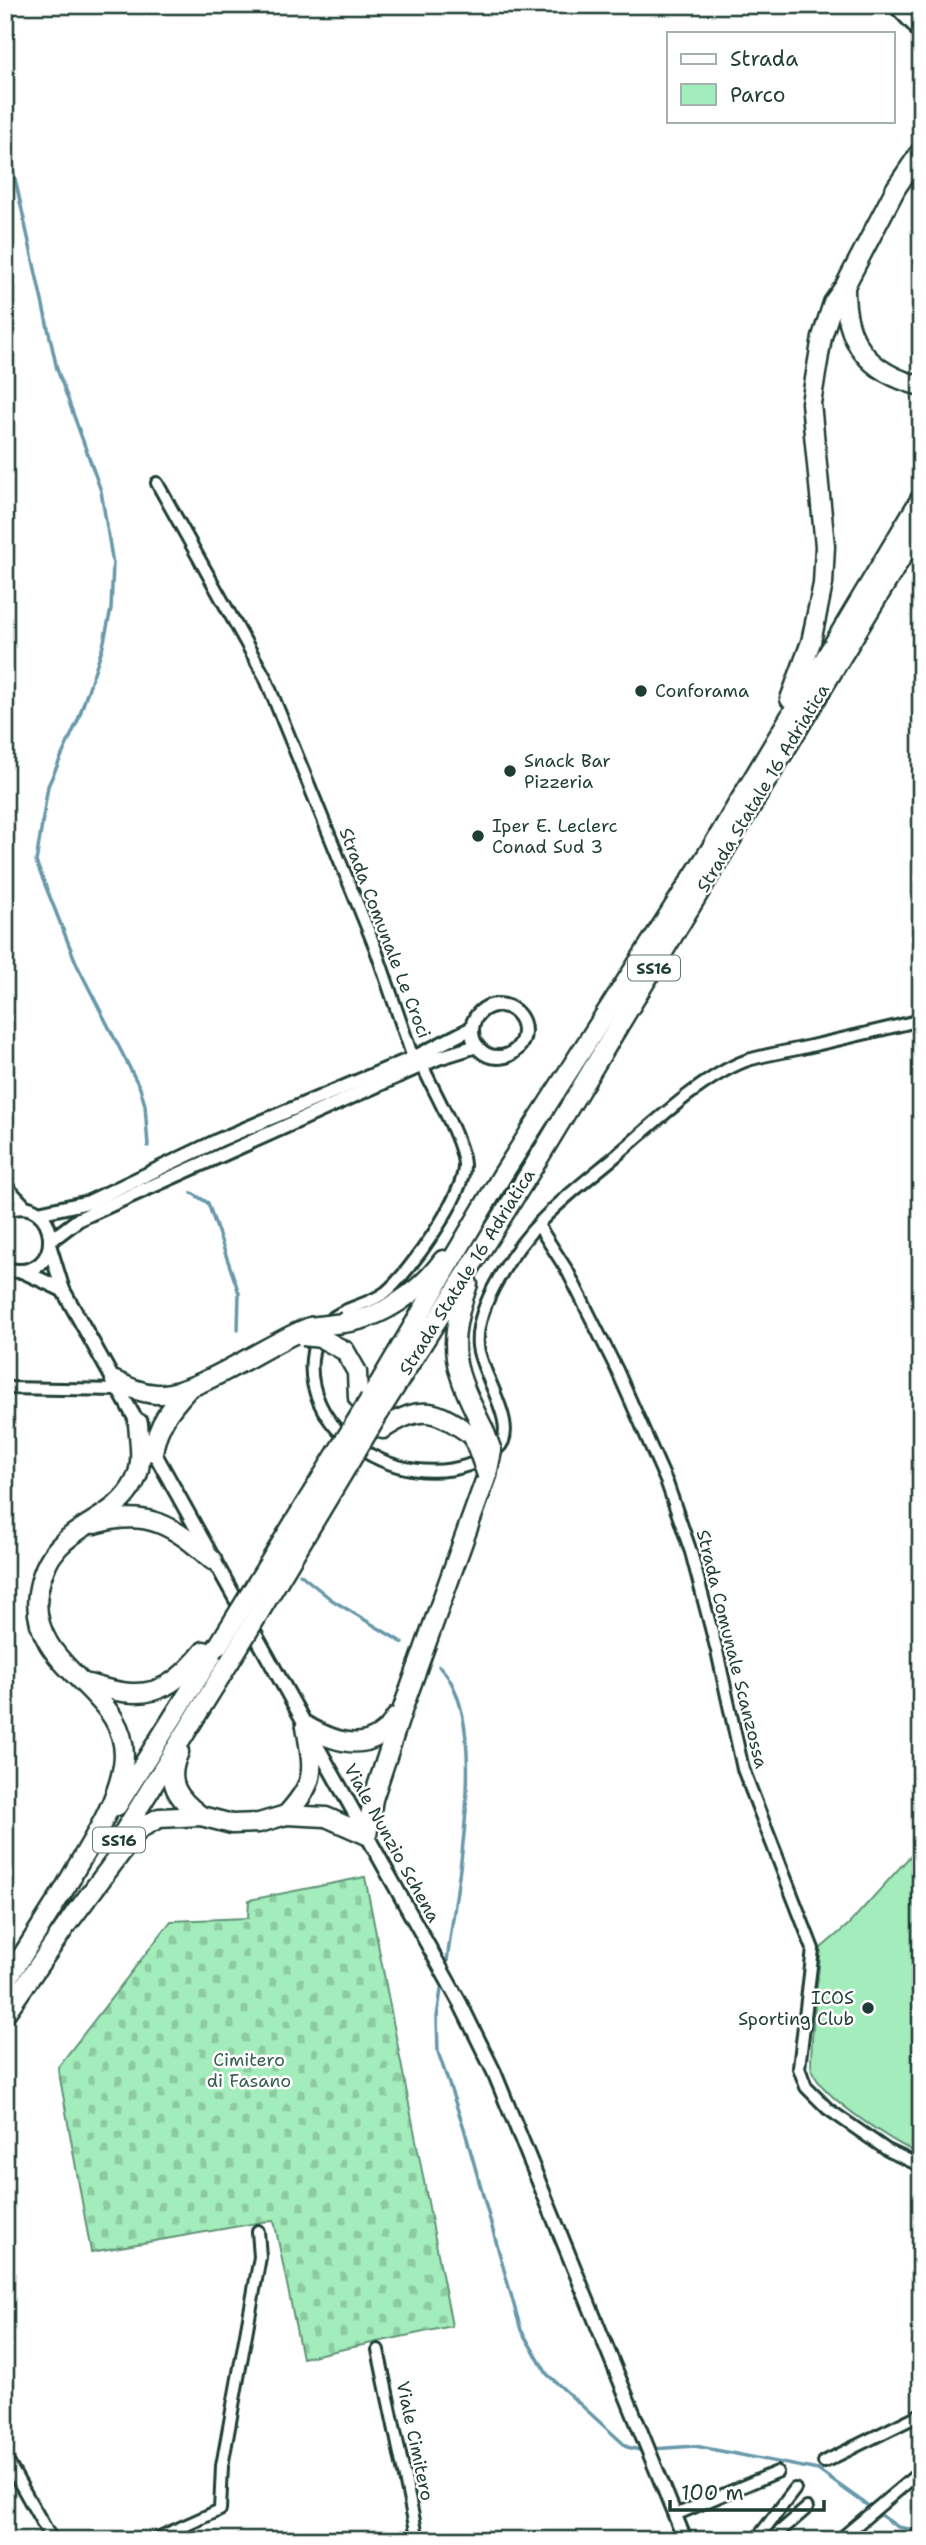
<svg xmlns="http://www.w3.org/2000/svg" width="926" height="2545" font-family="'Shantell Sans',sans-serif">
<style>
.green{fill:#a3ecbb;stroke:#619478;stroke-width:2}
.cemetery{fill:url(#cemetery-stones);stroke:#619478;stroke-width:2}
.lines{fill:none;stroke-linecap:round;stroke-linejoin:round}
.stream{stroke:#6898aa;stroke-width:3.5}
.minor-casing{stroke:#1f3d34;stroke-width:16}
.tertiary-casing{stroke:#1f3d34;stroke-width:18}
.trunk-casing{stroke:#1f3d34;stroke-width:23}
.minor{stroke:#fff;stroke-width:10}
.tertiary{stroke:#fff;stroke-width:12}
.trunk{stroke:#fff;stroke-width:18}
.trunk-bridge-casing{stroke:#1f3d34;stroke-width:23;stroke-linecap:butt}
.trunk-bridge{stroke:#fff;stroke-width:18}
.poi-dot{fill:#1f3d34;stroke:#fff;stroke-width:2.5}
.labels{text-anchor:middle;stroke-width:5;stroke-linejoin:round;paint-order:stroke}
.shield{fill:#fff;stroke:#627771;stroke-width:2}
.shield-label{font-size:16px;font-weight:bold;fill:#1f3d34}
.poi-label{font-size:18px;fill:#1f3d34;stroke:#fff;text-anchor:start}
.street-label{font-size:18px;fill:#1f3d34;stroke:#fff}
.park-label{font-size:18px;fill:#39604f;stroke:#fff}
</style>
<defs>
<pattern id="cemetery-stones" width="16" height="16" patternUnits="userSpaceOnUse" patternTransform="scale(1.75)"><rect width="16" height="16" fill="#a3ecbb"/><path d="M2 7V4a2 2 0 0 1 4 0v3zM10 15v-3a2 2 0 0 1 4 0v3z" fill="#8ccba1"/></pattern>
</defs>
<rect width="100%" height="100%" fill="#fff"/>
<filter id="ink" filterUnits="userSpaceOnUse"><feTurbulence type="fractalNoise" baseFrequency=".0143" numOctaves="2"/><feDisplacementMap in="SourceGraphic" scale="14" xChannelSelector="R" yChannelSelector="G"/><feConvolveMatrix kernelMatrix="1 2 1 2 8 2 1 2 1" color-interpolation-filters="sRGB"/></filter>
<g filter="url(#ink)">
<path class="green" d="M921 1844V2155C893 2142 824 2099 812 2071 808 2061 819 1966 821 1948L848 1925Z"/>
<path class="cemetery" d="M365 1877 452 2326 302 2358 274 2220 91 2252 58 2067 171 1921 248 1918 249 1900Z"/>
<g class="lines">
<g class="stream">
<path d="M5 152 12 165 57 369 101 491 113 564 111 609 103 646 78 720 48 786 36 862 77 965 140 1088 145 1105 148 1146"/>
<path d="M192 1193 208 1203 239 1293 238 1330"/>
<path d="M300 1574 332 1600 403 1643"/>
<path d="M439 1666C493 1718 455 1890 447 1962"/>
<path d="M442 1983 437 2017 438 2052 464 2128 521 2330 547 2374 627 2447 644 2451"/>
<path d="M652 2449 695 2446 818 2470 867 2505"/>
<path d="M879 2514 898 2527 915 2530"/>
</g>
<g class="minor-casing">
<g id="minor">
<path d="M893 5 917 30"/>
<path d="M157 483 265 677 375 947 413 1058 422 1065C432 1088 463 1141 464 1165 465 1195 409 1273 386 1292 369 1305 344 1307 329 1321"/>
<path d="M538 1225 568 1272 617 1370 667 1483 691 1552 717 1651 743 1769 813 1949 799 2068 806 2087 828 2109 887 2150 921 2166"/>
<path d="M318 1334C280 1434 422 1510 497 1449 522 1429 480 1373 478 1346 474 1307 515 1248 541 1221 564 1197 592 1176 617 1155 653 1124 701 1078 745 1061 763 1055 784 1052 802 1048 842 1039 881 1030 921 1020"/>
<path d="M5 1388 120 1390"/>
<path d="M378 2350 418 2540"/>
<path d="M5 2457 52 2540"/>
<path d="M824 2462 921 2414"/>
<path d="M675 2515 777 2472"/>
<path d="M153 2540 220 2510 222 2466 260 2257 258 2231"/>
<path d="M756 2540 795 2489"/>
<path d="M770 2540 807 2508"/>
<path d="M839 2540 921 2471"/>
<path d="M913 2540 917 2534"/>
</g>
</g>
<g class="tertiary-casing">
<g id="tertiary">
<path d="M921 28 917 30 921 34"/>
<circle cx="498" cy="1031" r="26"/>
<path d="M5 1186 25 1207"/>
<path d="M5 1211C60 1187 70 1286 5 1269"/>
<path d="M38 1213 89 1202 219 1140 413 1058 472 1028"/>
<path d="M50 1241 79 1219 438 1058 477 1046"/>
<path d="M50 1248 63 1290 141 1429"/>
<path d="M22 1271 63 1290"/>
<path d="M150 1445 460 2003 494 2072 685 2540"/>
</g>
</g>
<g class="trunk-casing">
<g id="trunk">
<path d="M845 286C844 342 868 373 921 386"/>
<path d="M790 699 811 642 823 584 825 546 811 403 822 337 833 303 845 286 896 188 921 151"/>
<path d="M468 1284C445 1350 454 1369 484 1430"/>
<path d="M343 1323C381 1319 421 1291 443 1260"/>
<path d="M345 1351 357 1372 358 1398"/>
<path d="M115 1381C128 1387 141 1393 156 1394 195 1397 269 1342 310 1327"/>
<path d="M370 1399 501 1177 712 847 921 498"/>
<path d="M382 1408 534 1166 921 525"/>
<path d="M383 1429C423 1403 436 1410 473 1436"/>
<path d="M153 1452C158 1423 170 1409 189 1388"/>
<path d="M95 1524C148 1508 174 1526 212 1560"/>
<path d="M89 1684C144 1701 167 1696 204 1651"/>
<path d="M306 1726C339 1745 373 1754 396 1717"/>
<path d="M179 1752C165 1782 177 1798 201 1816"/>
<path d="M117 1806 218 1646"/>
<path d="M286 1815C318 1780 313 1771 306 1726"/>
<path d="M120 1838 229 1663"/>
<path d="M66 1886C86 1849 116 1808 123 1766 135 1690 27 1673 38 1593 49 1521 111 1530 135 1481 144 1463 139 1441 138 1423"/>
<path d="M72 1918 139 1829 159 1818 201 1816 232 1824 259 1823 286 1815 326 1817 367 1835 373 1799 404 1705 487 1475"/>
<path d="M5 1983 72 1877"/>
<path d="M5 2014 77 1910"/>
</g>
</g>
<use href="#minor" class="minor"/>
<use href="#tertiary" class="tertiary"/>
<use href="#trunk" class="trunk"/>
<g class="trunk-bridge-casing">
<g id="trunk-bridge">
<path d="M310 1327 343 1323"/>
<path d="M303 1336 321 1338 345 1351"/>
<path d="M484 1430 492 1451 487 1475"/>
<path d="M473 1436 487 1475"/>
<path d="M218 1646 370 1399"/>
<path d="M229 1663 382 1408"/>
</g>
</g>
<use href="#trunk-bridge" class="trunk-bridge"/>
</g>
</g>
<g class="poi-dot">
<circle cx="641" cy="691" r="7"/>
<circle cx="510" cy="771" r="7"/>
<circle cx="478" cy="836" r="7"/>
<circle cx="868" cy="2008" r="7"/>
</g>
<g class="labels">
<g class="shield">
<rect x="628" y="955.5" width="52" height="25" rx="5"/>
<rect x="93" y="1827.5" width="52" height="25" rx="5"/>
</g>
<g class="shield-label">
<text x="654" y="974">SS16</text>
<text x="119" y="1846">SS16</text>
</g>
<g class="poi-label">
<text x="655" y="697">Conforama</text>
<text x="524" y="767">Snack Bar<tspan x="524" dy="21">Pizzeria</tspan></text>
<text x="492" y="832">Iper E. Leclerc<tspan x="492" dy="21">Conad Sud 3</tspan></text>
<text x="854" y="2004" text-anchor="end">ICOS<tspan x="854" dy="21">Sporting Club</tspan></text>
</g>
<g class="street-label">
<text transform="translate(763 788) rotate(-59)" y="6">Strada Statale 16 Adriatica</text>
<text transform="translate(385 933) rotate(69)" y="6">Strada Comunale Le Croci</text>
<text transform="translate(467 1272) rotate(-58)" y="6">Strada Statale 16 Adriatica</text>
<text transform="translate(732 1649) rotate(76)" y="6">Strada Comunale Scanzossa</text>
<text transform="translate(392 1843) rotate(61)" y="6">Viale Nunzio Schena</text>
<text transform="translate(415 2441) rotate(78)" y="6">Viale Cimitero</text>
</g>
<g class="park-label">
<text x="249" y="2066">Cimitero<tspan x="249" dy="21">di Fasano</tspan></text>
</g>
</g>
<rect width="926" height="2545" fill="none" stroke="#fff" stroke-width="28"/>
<rect x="14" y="14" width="898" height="2517" fill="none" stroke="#1f3d34" stroke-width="2.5" filter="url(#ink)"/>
<rect x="667" y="32" width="228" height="91" fill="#ffffff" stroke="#a5b1ae" stroke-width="2"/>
<rect x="681" y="54" width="35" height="10" fill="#ffffff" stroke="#a5b1ae" stroke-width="2"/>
<text x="730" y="66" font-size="21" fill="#1f3d34">Strada</text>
<rect x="681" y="84" width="35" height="21" fill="#a3ecbb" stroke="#a5b1ae" stroke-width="2"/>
<text x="730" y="102" font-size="21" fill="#1f3d34">Parco</text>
<path d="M670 2500v10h154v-10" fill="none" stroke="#1f3d34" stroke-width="3.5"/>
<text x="681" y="2500" font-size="21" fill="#1f3d34" stroke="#ffffff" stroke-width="5" paint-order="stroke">100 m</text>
</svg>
